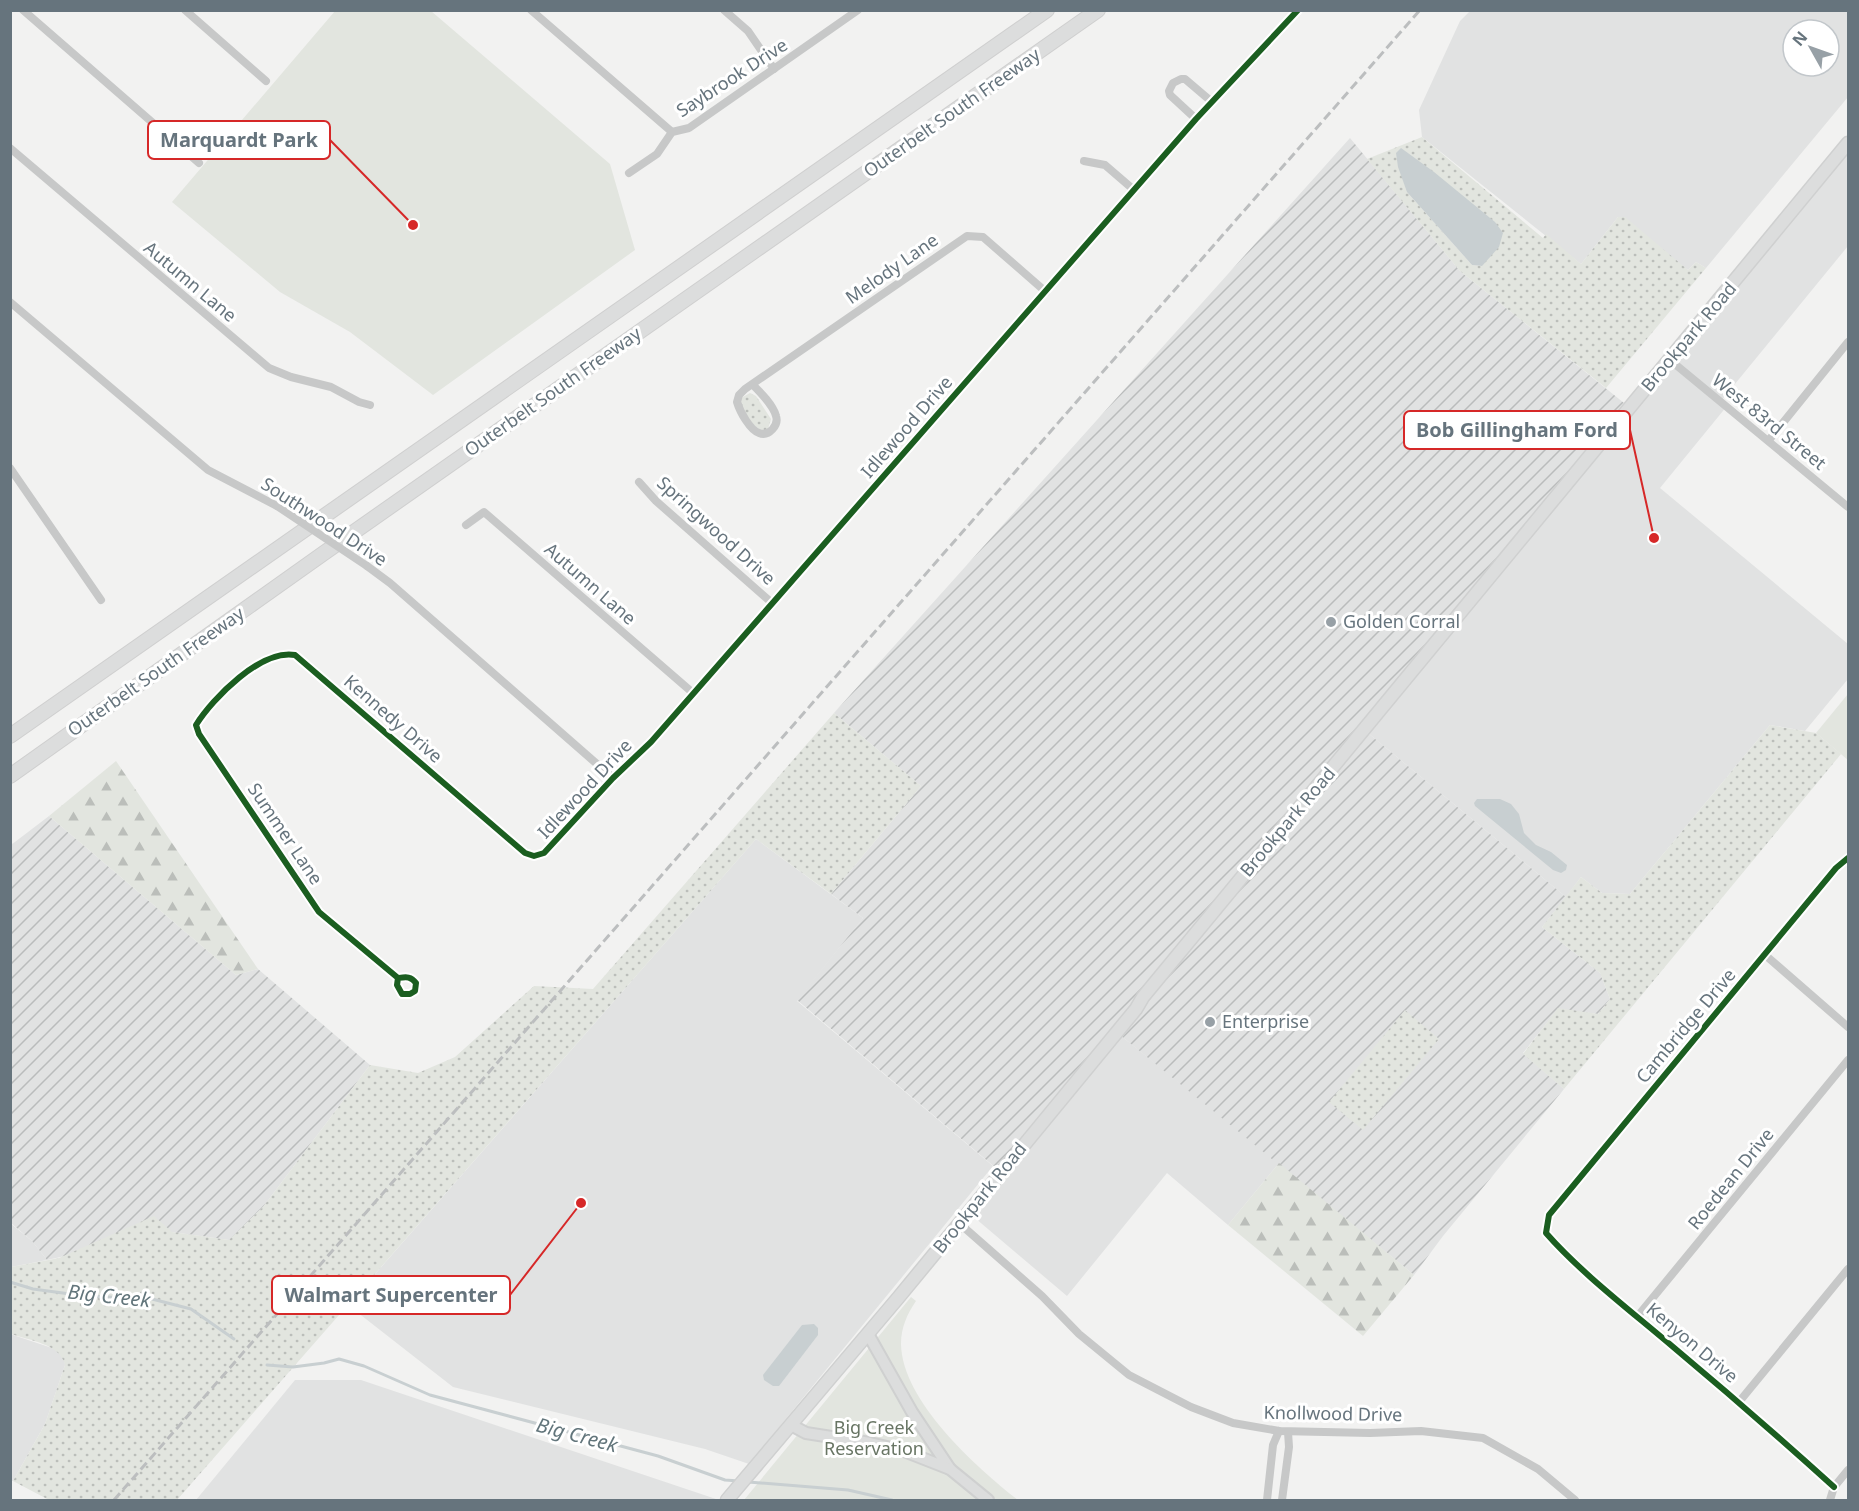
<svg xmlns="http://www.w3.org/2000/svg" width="1859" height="1511" font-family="'Noto Sans',sans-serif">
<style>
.built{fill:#e1e2e2;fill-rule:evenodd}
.industrial{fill:url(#industrial-furrows)}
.grass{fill:url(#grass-dots);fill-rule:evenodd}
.forest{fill:url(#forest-firs)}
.park{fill:#e2e5df}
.water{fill:#c8cfd1}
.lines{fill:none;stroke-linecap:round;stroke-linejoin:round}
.stream{stroke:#c8cfd1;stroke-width:3}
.secondary-casing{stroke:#cfd0d0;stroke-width:14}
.primary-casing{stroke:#cfd0d0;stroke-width:15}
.highway-casing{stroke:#cfcfcf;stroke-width:16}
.street{stroke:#c7c8c8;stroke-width:8}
.secondary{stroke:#dcdddd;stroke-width:10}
.primary{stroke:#dcdddd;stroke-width:12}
.highway{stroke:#dcdddd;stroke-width:14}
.rail{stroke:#bcbebf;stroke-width:3;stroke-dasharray:9 4.5;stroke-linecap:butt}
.street-bridge{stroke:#c7c8c8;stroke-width:8}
.cycleway-casing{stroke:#fff;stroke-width:10}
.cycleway{stroke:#1b5e20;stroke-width:6}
.poi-dot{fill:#97a0a6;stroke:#fff;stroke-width:2}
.labels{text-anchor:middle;stroke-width:6;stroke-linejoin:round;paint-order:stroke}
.street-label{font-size:18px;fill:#66747d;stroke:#fff}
.poi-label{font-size:18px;fill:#66747d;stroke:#fff;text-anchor:start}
.park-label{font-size:18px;fill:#687564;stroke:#fff}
.water-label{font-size:20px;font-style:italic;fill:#62757b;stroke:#fff}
.leader{fill:none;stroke:#d62828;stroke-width:2}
.callout-dot{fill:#d62828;stroke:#fff;stroke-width:2}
.callout{fill:#fff;stroke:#d62828;stroke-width:2}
.callout-label{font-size:20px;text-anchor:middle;font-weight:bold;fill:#66747d}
</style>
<defs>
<pattern id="industrial-furrows" width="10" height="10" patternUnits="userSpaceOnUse" patternTransform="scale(1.5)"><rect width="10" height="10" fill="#e1e2e2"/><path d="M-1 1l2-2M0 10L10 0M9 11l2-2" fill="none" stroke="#babcbc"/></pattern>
<pattern id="grass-dots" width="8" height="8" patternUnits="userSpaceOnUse" patternTransform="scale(1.5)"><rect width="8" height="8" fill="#e2e5df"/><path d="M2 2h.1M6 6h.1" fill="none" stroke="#bbbeba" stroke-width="1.8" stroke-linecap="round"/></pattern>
<pattern id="forest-firs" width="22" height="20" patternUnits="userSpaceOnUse" patternTransform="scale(1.5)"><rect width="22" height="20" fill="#e2e5df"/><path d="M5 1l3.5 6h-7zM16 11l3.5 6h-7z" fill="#bbbeba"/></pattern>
</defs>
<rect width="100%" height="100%" fill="#f2f2f1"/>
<g class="built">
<path d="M1470 11H1848V97L1706 268 1696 262 1688 270 1618 217 1581 264 1422 137 1419 110 1460 21ZM1793 30H1829V66H1793Z"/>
<path d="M1848 151V246L1721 401 1727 406 1660 488 1848 644V679L1805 731 1770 725 1630 894 1602 893 1581 877 1566 897 1368 733Z"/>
<path d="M756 839 863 918 797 1001 993 1166 749 1464 705 1449 453 1387 348 1305Z"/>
<path d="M1120 1035 1279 1163 1228 1225 1167 1173 1067 1296 975 1218Z"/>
<path d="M10 1223 32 1241 47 1260 11 1267Z"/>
<path d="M10 1334 55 1349 64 1357 65 1365 45 1424 13 1481H10Z"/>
<path d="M295 1380H361L716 1499 196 1500Z"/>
</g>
<g class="industrial">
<path d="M1350 138 1460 271 1624 403 997 1169 797 1000 863 918 831 894 921 786 834 713Z"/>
<path d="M1368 733 1566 897 1542 927 1600 973 1610 999 1598 1014 1558 1009 1523 1053 1564 1089 1443 1236 1414 1275 1120 1035Z"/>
<path d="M49 816 236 975 258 969 370 1065 263 1207 229 1240 172 1232 47 1260 32 1241 11 1223V845Z"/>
</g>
<g class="grass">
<path d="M1422 137 1543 238 1546 234 1581 264 1618 217H1625L1688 270 1696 262 1706 268 1606 388 1460 271 1367 159ZM1407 192 1482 266 1472 265Z"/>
<path d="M750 393 756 396 771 419 768 429 763 431C753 427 739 410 741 398Z"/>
<path d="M834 713 921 786 831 894 756 839 177 1500H49L13 1481 45 1424 65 1365C61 1344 28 1340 11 1334V1267L59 1258 154 1216 172 1232 229 1240 263 1207 370 1065 418 1073 455 1057 534 986 593 989Z"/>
<path d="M1770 725 1816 733 1841 754 1564 1089 1523 1054 1558 1008 1598 1014 1610 999 1600 973 1542 927 1581 877 1602 893 1630 894Z"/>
<path d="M1405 1010 1439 1039 1363 1130 1329 1102Z"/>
</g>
<g class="forest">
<path d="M116 761 258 969 236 975 49 816Z"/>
<path d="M1279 1163 1414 1275 1363 1336 1228 1225Z"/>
</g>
<g class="park">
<path d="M335 11H431L610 164 635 250 433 395 350 332 280 292 172 202Z"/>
<path d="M1848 694V760L1816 733Z"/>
<path d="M911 1297 916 1301C907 1314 901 1328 901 1344 902 1401 976 1467 1018 1500H744Z"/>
</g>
<g class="water">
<path d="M1401 148 1434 172 1495 222 1503 233 1499 247 1482 266 1472 265 1407 192 1398 167 1396 153Z"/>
<path d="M1477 799H1500L1511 804 1519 814 1524 833 1536 845 1551 852 1567 865 1566 870 1561 873 1553 870 1475 806 1474 803Z"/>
<path d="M814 1324 818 1328V1335L779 1386H773L764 1380 763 1375 802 1325Z"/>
</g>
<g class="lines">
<g class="stream">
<path d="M10 1282 33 1289 85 1296 152 1299 191 1309 234 1339"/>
<path d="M267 1365 293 1367 324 1363 339 1359 364 1366 430 1395 658 1456 725 1480 739 1481"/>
<path d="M748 1482 848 1490 892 1500"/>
</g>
<g class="secondary-casing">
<g id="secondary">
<path d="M868 1334 912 1412 950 1469"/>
<path d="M791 1425 806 1433 870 1443 904 1451 950 1469 988 1500"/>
</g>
</g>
<g class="primary-casing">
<path id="primary" d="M727 1500 898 1298 1136 1009 1143 997 1848 143"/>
</g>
<g class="highway-casing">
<g id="highway">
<path d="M10 736 1047 10"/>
<path d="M10 776 324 553 1098 10"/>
</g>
</g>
<g class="street">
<path d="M23 10 199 163"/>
<path d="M185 10 266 81"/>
<path d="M531 10 672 132"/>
<path d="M724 10 748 31 774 69"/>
<path d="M1196 119 1170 95 1169 91 1173 83 1181 79H1185L1212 102"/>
<path d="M10 148 269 368 291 377 331 387 359 402 370 405"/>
<path d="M1084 161 1105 165 1134 190"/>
<path d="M629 173 657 154 672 132 689 128 858 10"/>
<path d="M10 302 208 470 277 506"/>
<path d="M1670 360 1848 507"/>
<path d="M753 385C761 393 773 405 776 416 779 425 769 437 759 433 750 430 740 412 737 402L739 395 745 389 967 236 983 237 1046 292"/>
<path d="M1769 440 1848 342"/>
<path d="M10 468 101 600"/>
<path d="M639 482 656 501 772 603"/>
<path d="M466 525 484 512 693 693"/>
<path d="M367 566 390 583 613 778"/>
<path d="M1764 954 1848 1027"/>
<path d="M398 978 397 985 402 994H410L415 991 416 983C411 976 406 977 398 978L319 912 199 734 196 725C213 698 261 649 295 655L525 853 534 856 544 853 613 778 651 742 1196 119 1298 10"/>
<path d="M959 1223 1042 1296 1079 1334 1129 1375 1191 1407 1233 1423 1279 1431 1370 1433 1421 1431 1483 1438 1538 1469 1575 1500"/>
<path d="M1637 1317 1848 1060"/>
<path d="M1739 1402 1848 1269"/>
<path d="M1834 1487C1781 1439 1727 1392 1672 1346 1631 1311 1581 1273 1546 1233L1549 1215 1836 868 1848 858"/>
<path d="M1267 1500 1273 1445 1279 1431"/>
<path d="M1282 1500 1289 1447 1288 1432"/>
<path d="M1830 1500 1834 1487 1848 1470"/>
</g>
<use href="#secondary" class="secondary"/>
<use href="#primary" class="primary"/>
<use href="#highway" class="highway"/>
<path class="rail" d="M114 1500 1420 10"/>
<path class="street-bridge" d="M277 506 367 566"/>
<g class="cycleway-casing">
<g id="cycleway">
<path d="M398 978 397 985 402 994H410L415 991 416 983C411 976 406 977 398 978L319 912 199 734 196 725C213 698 261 649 295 655L525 853 534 856 544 853 613 778 651 742 1196 119 1298 10"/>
<path d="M1834 1487C1781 1439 1727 1392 1672 1346 1631 1311 1581 1273 1546 1233L1549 1215 1836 868 1848 858"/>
</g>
</g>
<use href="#cycleway" class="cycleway"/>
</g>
<g class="poi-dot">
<circle cx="1331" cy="622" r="6"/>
<circle cx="1210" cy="1022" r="6"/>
</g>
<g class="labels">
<g class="street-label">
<text transform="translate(732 78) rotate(-33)" y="6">Saybrook Drive</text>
<text transform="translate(952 113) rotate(-35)" y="6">Outerbelt South Freeway</text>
<text transform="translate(892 269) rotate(-35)" y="6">Melody Lane</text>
<text transform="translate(190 282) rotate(40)" y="6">Autumn Lane</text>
<text transform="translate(1689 337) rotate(-50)" y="6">Brookpark Road</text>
<text transform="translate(553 392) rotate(-35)" y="6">Outerbelt South Freeway</text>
<text transform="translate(1769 422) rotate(39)" y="6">West 83rd Street</text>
<text transform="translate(907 427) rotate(-49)" y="6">Idlewood Drive</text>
<text transform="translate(324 522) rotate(33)" y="6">Southwood Drive</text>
<text transform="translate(716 531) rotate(42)" y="6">Springwood Drive</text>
<text transform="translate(590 584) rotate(41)" y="6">Autumn Lane</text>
<text transform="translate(156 672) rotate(-35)" y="6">Outerbelt South Freeway</text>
<text transform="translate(393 719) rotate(41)" y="6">Kennedy Drive</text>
<text transform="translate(585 789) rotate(-47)" y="6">Idlewood Drive</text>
<text transform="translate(1288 822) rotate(-50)" y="6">Brookpark Road</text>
<text transform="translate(285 834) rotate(56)" y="6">Summer Lane</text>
<text transform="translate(1686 1026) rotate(-50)" y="6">Cambridge Drive</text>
<text transform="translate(1731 1179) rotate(-51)" y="6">Roedean Drive</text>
<text transform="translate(980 1198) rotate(-51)" y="6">Brookpark Road</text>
<text transform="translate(1692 1343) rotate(40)" y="6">Kenyon Drive</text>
<text transform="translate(1333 1414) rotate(1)" y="6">Knollwood Drive</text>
</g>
<g class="poi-label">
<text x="1343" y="628">Golden Corral</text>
<text x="1222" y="1028">Enterprise</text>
</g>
<g class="park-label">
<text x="874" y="1434">Big Creek<tspan x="874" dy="21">Reservation</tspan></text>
</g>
<g class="water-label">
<text transform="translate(109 1296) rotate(6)" y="7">Big Creek</text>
<text transform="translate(577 1435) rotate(15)" y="7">Big Creek</text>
</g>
</g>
<path class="leader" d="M413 225L330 140M1654 538L1630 430M581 1203L510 1295"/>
<g class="callout-dot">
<circle cx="413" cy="225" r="6"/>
<circle cx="1654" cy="538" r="6"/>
<circle cx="581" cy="1203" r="6"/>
</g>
<g class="callout">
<rect x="148" y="121" width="182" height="38" rx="6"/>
<rect x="1404" y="411" width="226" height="38" rx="6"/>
<rect x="272" y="1276" width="238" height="38" rx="6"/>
</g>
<g class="callout-label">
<text x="239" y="147">Marquardt Park</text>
<text x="1517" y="437">Bob Gillingham Ford</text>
<text x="391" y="1302">Walmart Supercenter</text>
</g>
<rect width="1859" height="1511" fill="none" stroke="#66747d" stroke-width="24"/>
<g transform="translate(1811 48) rotate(310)"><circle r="28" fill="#ffffff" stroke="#c2c7cb" stroke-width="1.5"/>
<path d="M0-4.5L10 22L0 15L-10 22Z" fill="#97a0a6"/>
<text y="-9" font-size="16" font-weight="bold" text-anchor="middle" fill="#66747d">N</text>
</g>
</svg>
